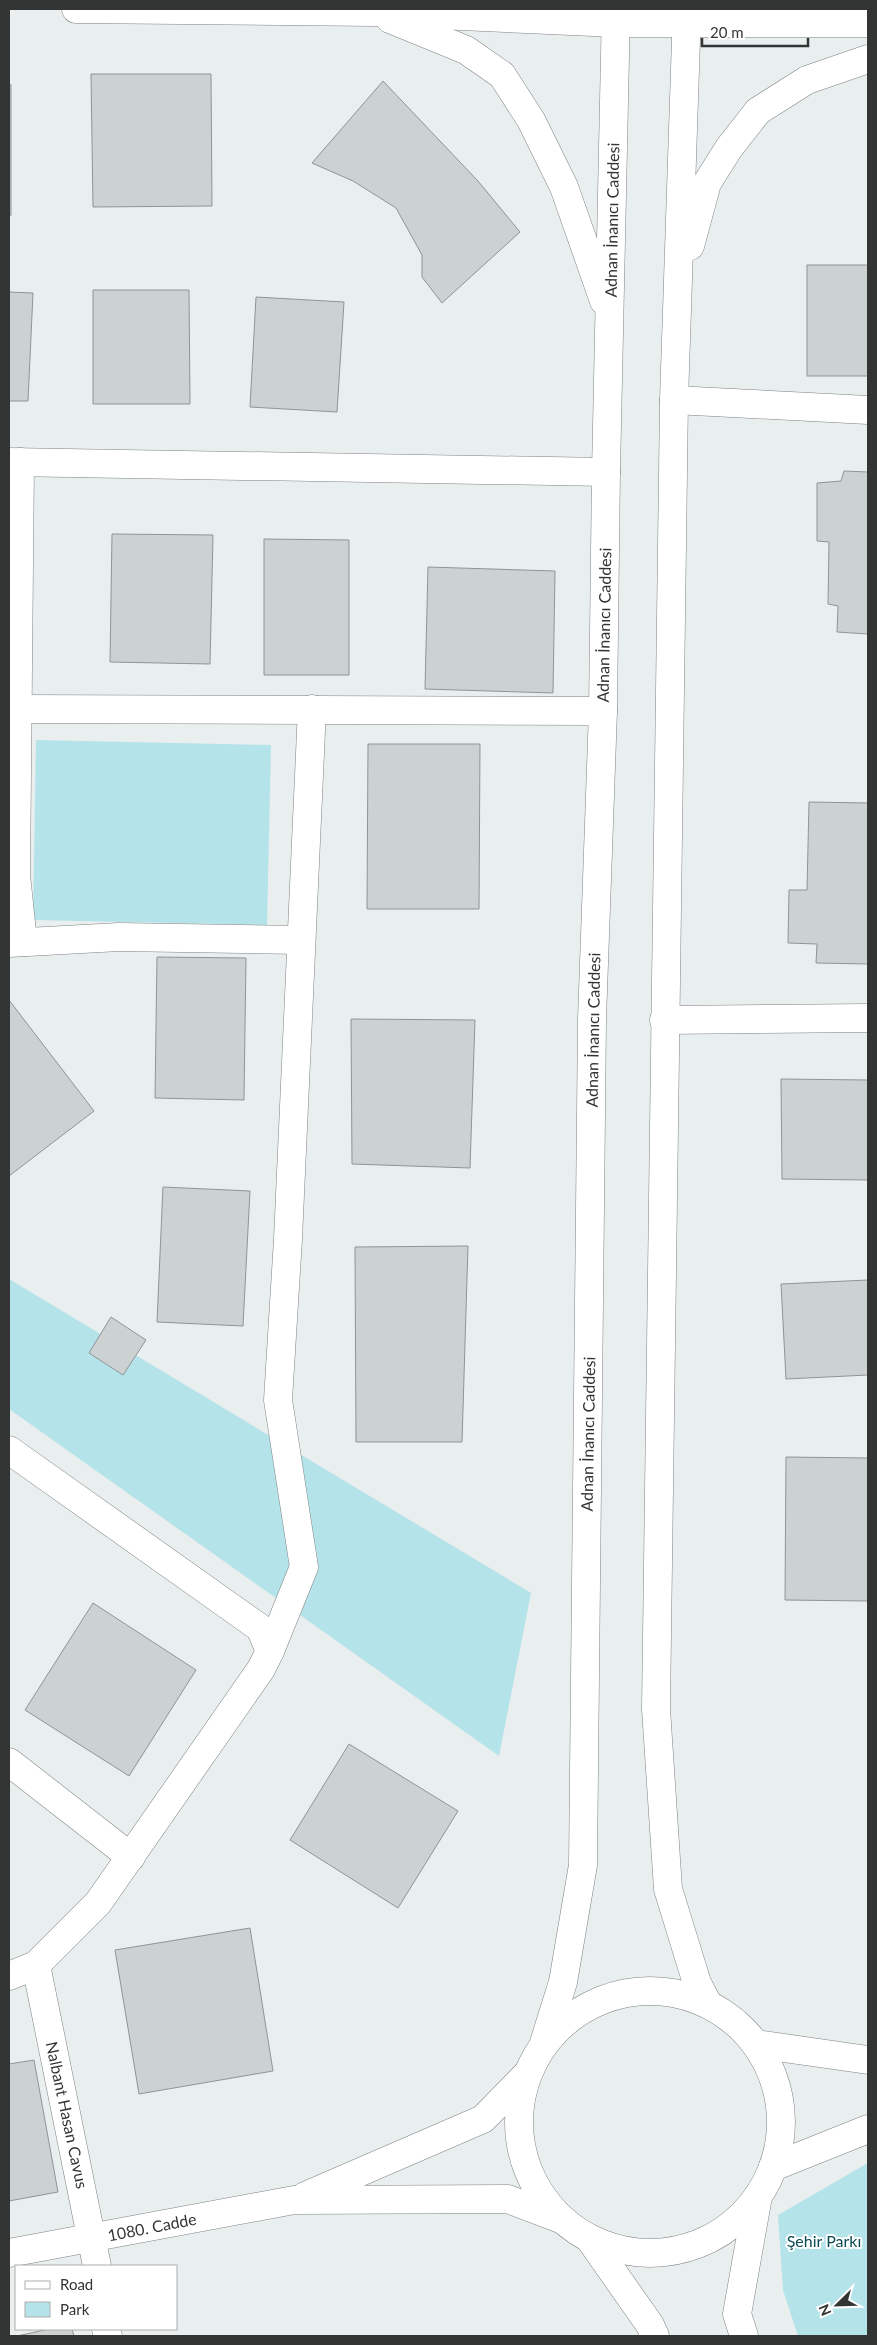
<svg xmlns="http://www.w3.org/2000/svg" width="877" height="2345" font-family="Lato,sans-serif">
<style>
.green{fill:#b5e3ea}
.building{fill:#ccd1d1;stroke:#909495}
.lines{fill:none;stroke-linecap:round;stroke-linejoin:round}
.minor-casing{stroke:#7e8383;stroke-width:29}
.tertiary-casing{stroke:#7e8383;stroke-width:29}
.secondary-casing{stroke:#7e8383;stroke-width:29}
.minor{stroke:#fff;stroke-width:28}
.tertiary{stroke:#fff;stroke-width:28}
.secondary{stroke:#fff;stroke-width:28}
.labels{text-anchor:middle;stroke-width:4;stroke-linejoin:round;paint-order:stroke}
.street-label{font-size:16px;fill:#333535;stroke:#fff}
.park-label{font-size:16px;fill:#0c4b53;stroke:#fff}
</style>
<rect width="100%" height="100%" fill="#e9eeee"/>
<g class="green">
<path d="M36 740 271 745 267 925 33 920Z"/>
<path d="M9 1279 531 1593 499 1756 9 1409Z"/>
<path d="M868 2163V2336H798L783 2290 778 2215Z"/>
</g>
<g class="building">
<path d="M91 74H211L212 206 93 207Z"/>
<path d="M383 81 478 181 520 232 442 303 422 277V255L396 208 353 181 312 163Z"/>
<rect x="9" y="85" width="2" height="130"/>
<rect x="807" y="265" width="61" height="111"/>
<path d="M93 290H189L190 404H93Z"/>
<path d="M9 292 33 293 28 401H9Z"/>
<path d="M256 297 344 302 337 412 250 407Z"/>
<path d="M844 471 868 472V634L837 632 838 606 828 604 829 542 817 541V483L841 481Z"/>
<path d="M112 534 213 535 210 664 110 662Z"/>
<path d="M264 539 349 540V675H264Z"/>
<path d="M428 567 555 571 553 693 425 689Z"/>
<path d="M368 744H480L479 909H367Z"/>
<path d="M809 802 868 803V964L816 963 817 944 788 943 789 890H807Z"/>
<path d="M157 957 246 958 244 1100 155 1098Z"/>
<path d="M9 1000 94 1111 9 1176Z"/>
<path d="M351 1019 475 1020 470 1168 352 1164Z"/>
<path d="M781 1079 868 1080V1180L782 1179Z"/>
<path d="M163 1187 250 1191 243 1326 157 1322Z"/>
<path d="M468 1246 462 1442H356L355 1247Z"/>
<path d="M868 1280V1375L786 1379 781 1284Z"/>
<path d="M111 1317 146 1340 123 1375 89 1353Z"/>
<path d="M786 1457 868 1458V1601L785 1600Z"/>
<path d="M93 1603 196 1670 129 1776 25 1710Z"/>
<path d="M349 1744 458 1811 398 1908 290 1840Z"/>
<path d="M250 1928 273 2071 139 2094 115 1950Z"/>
<path d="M34 2060 58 2192 9 2201V2064Z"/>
<path d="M49 2329H72L74 2336H17Z"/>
</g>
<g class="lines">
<g class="minor-casing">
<g id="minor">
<path d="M674 400 868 410"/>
<path d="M9 462 606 472"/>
<path d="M20 462 16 875 23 942"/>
<path d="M16 709 603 711"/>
<path d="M9 943 119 937 301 940"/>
<path d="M664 1020 868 1018"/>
<path d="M9 1450 260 1628 270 1651 261 1669 98 1903 36 1965 9 1976"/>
<path d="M270 1651 304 1567 278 1400 288 1239 312 709"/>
<path d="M9 1762 131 1857"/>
<path d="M36 1965 97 2266"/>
<path d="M106 2329 108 2336"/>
</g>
</g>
<g class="tertiary-casing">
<g id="tertiary">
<path d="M756 2044 868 2060"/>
<path d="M773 2167 868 2129"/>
<path d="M305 2196 483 2119 528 2073"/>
<path d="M9 2253 294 2200 508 2199 563 2220"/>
</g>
</g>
<g class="secondary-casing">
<g id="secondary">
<path d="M76 9 373 12 616 23H868"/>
<path d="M687 9 674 400 656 1709 668 1889 697 1983 708 2004"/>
<path d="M390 19 466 50 502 75 531 120 564 187 604 301"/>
<path d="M690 246 707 183 729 148 758 111 807 80 868 59"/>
<circle cx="650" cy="2122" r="131"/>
<path d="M543 2046 563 1982 583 1865 592 1020 603 711 606 472 616 9"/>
<path d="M589 2238 650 2325 655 2336"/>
<path d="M744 2336 737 2314 758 2196"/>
</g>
</g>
<use href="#minor" class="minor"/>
<use href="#tertiary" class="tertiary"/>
<use href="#secondary" class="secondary"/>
</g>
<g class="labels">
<g class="street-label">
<text transform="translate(612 220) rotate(-89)" y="6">Adnan İnanıcı Caddesi</text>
<text transform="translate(604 625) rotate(-89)" y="6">Adnan İnanıcı Caddesi</text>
<text transform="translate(593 1030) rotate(-89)" y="6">Adnan İnanıcı Caddesi</text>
<text transform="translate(588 1434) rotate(-89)" y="6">Adnan İnanıcı Caddesi</text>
<text transform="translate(67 2115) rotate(78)" y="6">Nalbant Hasan Cavus</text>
<text transform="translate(152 2227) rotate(-11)" y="6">1080. Cadde</text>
</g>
<g class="park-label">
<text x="824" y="2247">Şehir Parkı</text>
</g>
</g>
<rect width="877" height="2345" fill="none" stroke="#333535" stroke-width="20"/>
<rect x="15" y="2265" width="162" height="65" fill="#ffffff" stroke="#adaeae"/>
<rect x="25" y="2281" width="25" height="8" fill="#ffffff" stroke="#adaeae"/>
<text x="60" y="2290" font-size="15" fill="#333535">Road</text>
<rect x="25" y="2302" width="25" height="15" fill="#b5e3ea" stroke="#adaeae"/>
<text x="60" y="2315" font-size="15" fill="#333535">Park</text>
<g transform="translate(837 2305) rotate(247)" stroke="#ffffff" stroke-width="4" paint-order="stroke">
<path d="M0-4L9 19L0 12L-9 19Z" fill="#333535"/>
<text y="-8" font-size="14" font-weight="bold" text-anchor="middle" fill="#333535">N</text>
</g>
<path d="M702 38v8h106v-8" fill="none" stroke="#333535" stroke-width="2.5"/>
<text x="710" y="38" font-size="15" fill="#333535" stroke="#ffffff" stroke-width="4" paint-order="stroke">20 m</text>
</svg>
